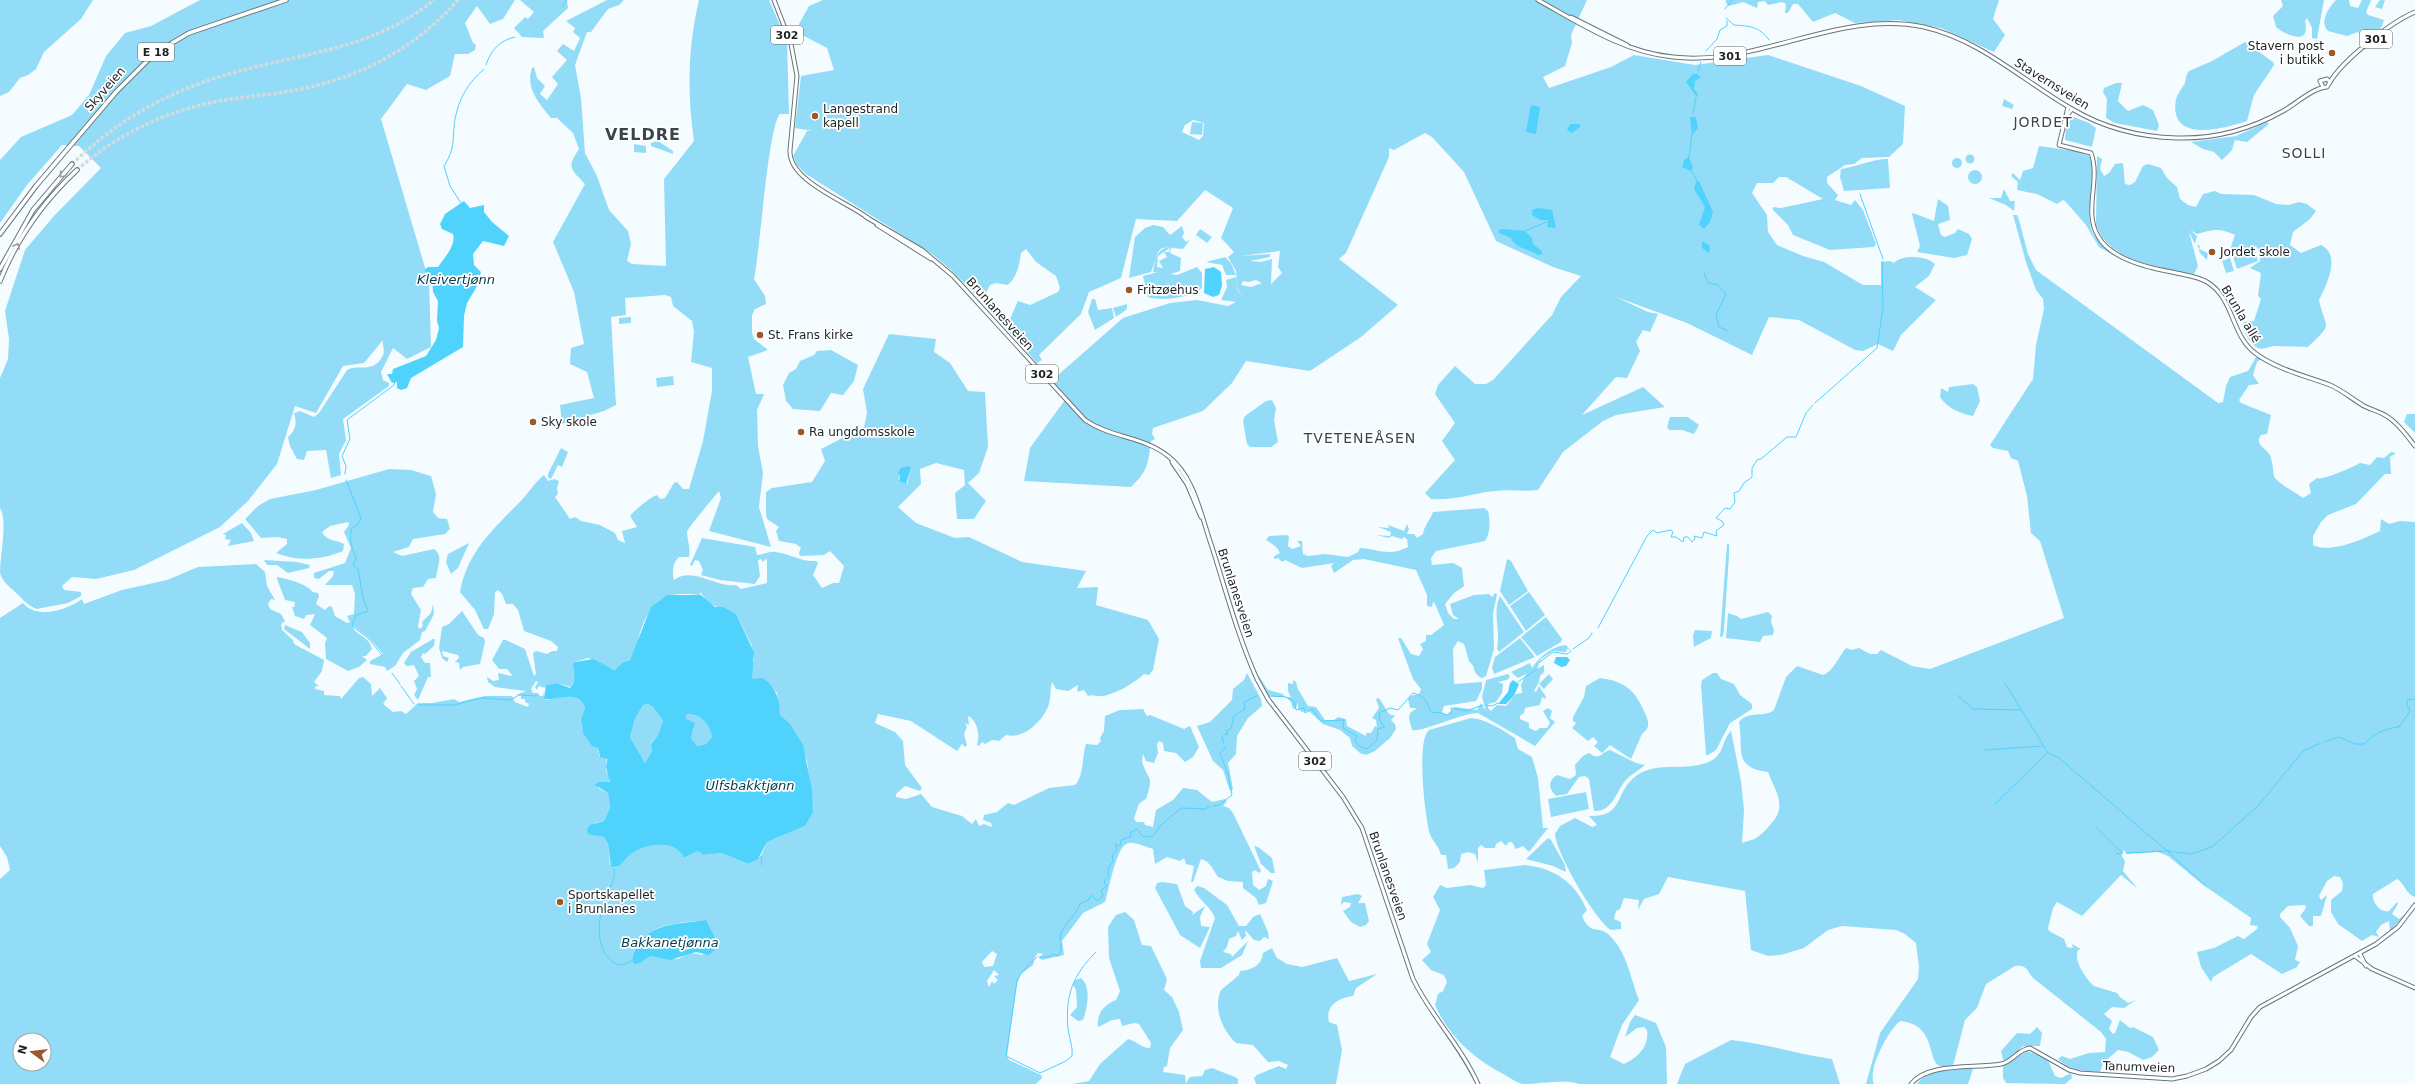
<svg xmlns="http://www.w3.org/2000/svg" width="2415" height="1084" font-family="'DejaVu Sans',sans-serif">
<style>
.green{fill:#93dcf7;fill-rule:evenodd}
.water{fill:#4fd2fc;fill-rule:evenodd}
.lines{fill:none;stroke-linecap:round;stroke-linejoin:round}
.stream{stroke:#4fd2fc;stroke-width:1}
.highway-tunnel{stroke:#d4dbde;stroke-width:3.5;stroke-dasharray:3.5 2;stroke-linecap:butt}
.secondary-casing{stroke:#66757b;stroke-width:5}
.primary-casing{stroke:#66757b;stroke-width:5}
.highway-casing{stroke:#66757b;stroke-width:5.5}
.secondary{stroke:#fff;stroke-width:3}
.primary{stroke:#fff;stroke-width:3}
.highway{stroke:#fff;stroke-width:3.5}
.oneway{stroke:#999c9d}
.poi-dot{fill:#9a5728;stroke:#fff;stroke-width:1.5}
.labels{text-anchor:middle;stroke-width:3.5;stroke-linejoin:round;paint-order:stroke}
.shield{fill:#fff;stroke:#606566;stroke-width:1}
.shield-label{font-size:11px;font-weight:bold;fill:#1c2325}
.poi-label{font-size:12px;fill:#1c2325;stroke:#fff;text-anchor:start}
.street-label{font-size:12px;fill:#1c2325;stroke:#fff}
.water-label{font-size:13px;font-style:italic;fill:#003c4d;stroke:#fff}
.quarter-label{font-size:14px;letter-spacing:1px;fill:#38464b;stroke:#fff}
.district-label{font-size:16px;font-weight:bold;letter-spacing:1px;fill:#38464b;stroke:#fff}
</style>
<rect width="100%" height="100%" fill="#f5fcff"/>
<g class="green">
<path d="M0 0H93L81 19 44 52 36 69 28 75 20 78 9 92 0 96Z"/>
<path d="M200 0H515L503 19 490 24 477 6 465 23 473 43 476 45 475 50 468 54H455L450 76 426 90 407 84 381 119 429 281 431 347 407 359 393 348 381 372 383 380 389 383V386L343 419 346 440 339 454 341 475 331 478 326 450 307 451 304 460 297 459 290 446 288 437C296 430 297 423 294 413L300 411 314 417 319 413 347 370C357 363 374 375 383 355 385 350 382 343 383 340L364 363 343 366 316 413 295 406 277 464 248 501 220 527 134 570 96 579 72 577 62 586 64 590 81 592V596L68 603 37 609C28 606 22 598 15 592 10 587 2 581 0 573 0 556 8 519 0 508V378L8 359 9 339 5 311 25 250 54 216 101 168 79 146 62 145 27 185 0 223V160L21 137 72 115 89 95 106 56 125 33 151 26Z"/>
<path d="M520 0H567L568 8 543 31 544 38 522 37 514 28 525 17 528 19 534 12Z"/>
<path d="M607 0H624L619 5 608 9 591 32H587L575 65 581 98 585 153 597 176 609 210 628 231 631 244 627 261 632 264 666 266 664 179 694 141C687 94 688 46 699 0H769L787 41 789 114H780C768 126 760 252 754 279L765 296 766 304 755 309 752 315V333L754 339 768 350 748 357 756 394H764L757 410 758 446 763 473 759 507 771 547 709 531 721 498 719 491C715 496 687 529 687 532 687 541 691 547 689 557H679C672 564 672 572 674 580 693 566 716 588 736 585L741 589 767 583V558L763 562 761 559 758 560 760 576 755 584 720 580 701 575 703 570 699 561 695 560 692 566 690 565 702 538 755 547 757 555C764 555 768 551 776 552 791 554 801 562 816 561L818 563 813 575 822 588 833 583H839L844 566 830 551 824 555 800 556 799 553 801 548 796 544 779 541 776 531 779 527 767 519 766 515V492L772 488 812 482 825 461 821 449 864 427 867 413 863 389 889 334 936 339 934 352 950 363 968 391 985 392 988 447 979 473 968 483 986 501 974 519H957L955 493 965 485 964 470 936 463 920 469 921 484 898 507 916 523 955 538 969 537 1022 562 1086 571 1077 588 1098 587 1096 605 1148 620 1159 639 1153 670 1149 675 1144 674C1133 684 1119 692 1104 696 1098 697 1093 694 1088 696L1084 690 1077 692 1078 685 1068 691 1056 689 1052 682C1050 689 1051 696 1049 704 1044 720 1024 740 1006 735L999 741 992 740 985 744 982 742 979 746 977 745C980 736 978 721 968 716L969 725 965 723 967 727 964 734 967 745 965 747 962 744 957 751 911 721 878 714 875 723 895 732 903 741 905 765 922 788 920 791 905 786 896 794V797L906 799 921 794 932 807 962 816 972 824 976 819 979 826 984 824 992 827 991 823 983 820 984 815 997 812 1008 803 1014 805 1049 788 1075 785C1084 776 1082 756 1086 744L1097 745 1101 741 1100 738 1104 731 1105 716 1120 710 1143 709 1147 716 1150 715 1184 729 1190 726 1199 747 1193 757 1185 762 1176 753 1164 751 1163 743 1159 741 1157 744 1158 753 1154 763 1146 761 1143 754 1142 762C1149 782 1154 775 1146 799 1135 805 1139 808 1134 818L1136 822H1144L1145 825 1153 827 1156 810 1173 800 1183 788 1197 790 1212 802 1225 799 1227 801 1223 806 1229 808 1233 813 1261 871 1259 873 1255 870 1252 872 1253 885 1259 890 1266 886 1268 879 1273 881 1266 903 1259 905 1256 898 1243 888V882L1228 881 1218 877C1213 870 1211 862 1201 859L1193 882H1191L1194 866 1186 864 1184 858 1180 861 1167 857 1155 864 1153 849C1146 847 1135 842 1129 843 1116 844 1109 891 1105 902L1083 913 1062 941 1064 955 1042 960 1039 958 1043 954 1038 953 1035 957 1033 965 1021 974 1017 983 1007 1056 1009 1060 1041 1075 1042 1078 1036 1084H0V879L10 870 7 857 0 846V618L23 603C37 620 67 610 82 599L84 604 122 590 167 580 198 567 256 564 265 572 267 586 275 600 271 599 268 604 270 609 281 614 285 621 281 624 282 630 293 640 294 644 324 660 322 671 314 682 319 686H316L315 689 324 691V695L340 696 341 699 359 678 363 677 371 684 372 696 380 688 387 698 383 704 393 712 401 711 406 714 418 703H432L454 699 459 702 485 696H512L515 702 528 707 529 704 525 702V699H521V695H516L526 691 495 687 488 682 487 677 493 681 499 680 498 673 511 676 512 675 507 669H499L492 660 503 640H506L525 649 534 676 536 674 533 653 536 651 547 654 552 651H557L558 647 551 641 524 631 518 610 513 604H506L502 594 498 590 495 592 494 614 488 629H484L475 610 460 592C467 553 492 530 519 503 528 494 534 483 544 475L548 481 554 479 559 481 557 488 558 494 555 497 570 519 575 517 581 521 600 525 615 533 618 540 625 543 622 531 637 527 630 516C635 510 650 497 657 495L660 499 665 498 674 483 677 482 683 489H689L703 441 712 391V368L691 362 694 332 692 321 673 306 671 297 665 295 625 298 626 315 611 317 616 405 604 411 562 424 560 405 594 398 587 372 570 364 571 348 584 344 574 292 553 242 585 184C571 169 566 168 579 149L573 133 557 118H551C539 103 525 88 532 68L534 67 537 78 545 86 540 94 547 100 558 84 552 77 567 60 557 51 563 44 574 51 580 38 573 32 575 28 566 21ZM911 468 907 484 898 480 900 475ZM700 592 709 603 717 607H724L736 614 752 646 754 660 751 671 752 680 764 679 777 693 780 715 796 734 807 761 813 809 805 826 767 842 761 856 748 864 722 853 703 855 698 851 684 858C675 839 645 843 631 854 625 859 622 864 614 868L610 865 608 844 604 837 588 833V830L595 823 604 821 610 808 608 793 598 788 600 782 608 784 610 778 606 770V758L599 756 598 748C590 742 579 733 582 719 583 715 585 711 585 706 573 690 561 699 545 700L544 692 543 696H540L538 693H533L531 689 536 681 538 682 535 687 537 690 539 686 545 688 546 685 557 683 571 687 575 679V662L588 658 616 670C621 664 630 661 633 656 638 647 638 636 642 627 655 595 668 592 700 595ZM706 920 703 955 690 953 678 959 650 956 632 960C640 922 675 924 706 920ZM992 951 997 954 993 966 984 967 982 962ZM994 970 999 975 994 976 998 980 994 984 992 981 989 987 987 981ZM20 1040H44V1064H20Z"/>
<path d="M823 0H1587L1571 35 1572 43 1565 66 1543 77 1549 88 1611 67 1634 55 1695 65 1768 55 1861 86 1905 106 1903 144 1889 157 1862 158 1854 164 1845 165 1827 177V183L1838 195 1835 200 1851 205 1855 200 1863 210 1876 244 1874 247 1830 250 1793 235 1788 225 1773 210V207L1781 208 1823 199 1786 177H1779L1773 183H1757L1752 193 1767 215 1768 232 1777 245 1803 256 1824 262 1863 285H1881V262L1890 261 1894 263C1902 254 1927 256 1935 264L1929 276 1915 287 1936 300 1901 335 1893 351 1878 344 1863 351 1855 350 1799 320 1769 317 1752 355 1687 323 1616 297 1648 312 1658 314 1650 332 1643 330 1636 342 1640 351 1627 378 1616 377 1582 415 1643 387 1665 407 1616 415 1603 421 1563 452 1538 490C1524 492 1509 489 1495 491 1474 493 1453 501 1431 499L1425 493 1455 460 1442 441 1455 423 1435 394 1438 385 1455 366 1475 384H1486L1493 380 1552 315 1561 297 1581 276 1553 267 1496 241 1464 172 1432 137 1425 133 1394 150 1389 148V157L1346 253 1339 259 1398 305 1361 337 1310 371 1246 361 1232 383 1203 411 1153 428 1152 434 1155 439 1151 441C1148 464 1148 471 1131 487L1024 481 1030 448 1067 397 1048 376 1050 371 1058 375 1123 318 1170 303 1197 300 1228 306 1236 302 1221 300 1227 287 1226 280 1236 277 1237 289 1243 298 1237 288 1236 271 1228 257 1234 252 1221 238 1233 208 1205 190 1177 221 1136 219 1121 278 1089 292 1081 314 1039 355 1042 360 1037 363 1006 328 1018 301 1030 305 1058 292 1060 288 1056 276 1036 262 1026 249 1021 253C1019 265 1018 275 1008 285L996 283 990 285 985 295 984 303 951 270 932 254 806 174 797 165 793 156 807 131H812L795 128 801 76 834 70 827 48 804 36 799 24 809 6ZM1193 120 1204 123 1203 136 1199 140 1182 132 1185 125ZM1280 251 1278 267 1282 273 1271 284 1272 259 1261 262 1250 261 1270 257V254L1241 256 1237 254 1241 256ZM1256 280 1262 283 1251 287 1241 285 1243 281 1249 282Z"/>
<path d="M1726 0H1999L1993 19 2005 35 1994 52 1941 28 1899 20 1855 23 1835 13 1813 22 1798 4H1793L1788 13H1785L1786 4 1782 2 1768 5 1765 1 1758 2 1757 8 1743 2 1729 6 1726 3Z"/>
<path d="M2281 0H2324L2317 39 2312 38V28L2307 18 2305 21C2311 46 2287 36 2276 27L2273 16 2283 6Z"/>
<path d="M2336 0H2349L2350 6 2358 8 2362 0H2371L2366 12 2368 15 2384 20C2382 28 2376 38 2367 39L2358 32 2347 36 2328 31C2319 22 2329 7 2336 0Z"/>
<path d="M2380 0H2385L2382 9 2375 7Z"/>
<path d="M2245 42 2273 62 2274 65 2254 95 2247 121C2223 129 2168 144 2176 99 2178 93 2182 88 2185 83 2186 78 2186 75 2189 71L2212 61Z"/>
<path d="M2116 83H2122L2118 101 2128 111 2143 105 2153 110 2159 125 2157 131 2115 123 2106 118 2107 99 2103 92 2104 88Z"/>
<path d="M2004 99 2014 105 2012 109 2002 106Z"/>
<path d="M2071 116 2089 123 2096 128 2092 147 2065 140 2066 125Z"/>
<path d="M1192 122 1203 123 1202 135 1190 134Z"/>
<path d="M2267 122 2269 124 2247 142 2235 140 2232 150 2222 160 2214 152 2203 149 2191 142 2236 136Z"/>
<path d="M658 141 673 151V154L651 146V143Z"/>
<path d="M634 144 646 146V153L634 152Z"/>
<path d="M2039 146 2076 151 2089 156C2101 179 2082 208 2093 233 2100 247 2115 249 2122 260L2099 247 2086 225 2065 201 2063 200 2057 204 2037 194 2017 190 2018 182 2011 176 2013 173 2020 180 2023 171 2033 168Z"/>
<circle cx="1970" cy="159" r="4.5"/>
<path d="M2097 156 2102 159 2100 169 2104 176 2109 173 2115 164 2123 163 2125 184 2130 185 2135 182 2143 166 2148 164 2161 168 2167 178 2177 187 2180 199 2188 205 2196 207 2203 194 2215 191 2221 194 2254 195 2276 204 2289 205 2299 202 2307 204 2316 211 2310 219 2293 232 2290 245 2301 253 2321 245C2342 255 2326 286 2319 300 2326 331 2334 322 2308 347L2274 346 2261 349C2251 347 2246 335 2242 326L2244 322 2254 321 2261 299 2258 296 2261 273 2250 268 2260 261V253L2256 246 2227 258 2235 235C2218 227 2212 230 2197 234L2190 230 2197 236 2195 244 2189 232 2198 266 2194 274C2161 268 2107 261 2096 224Z"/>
<circle cx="1957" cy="163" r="5"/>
<path d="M1888 159 1890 188 1844 191 1840 177 1841 169C1857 167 1871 159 1888 159Z"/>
<circle cx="1975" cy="177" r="7"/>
<path d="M2004 189 2010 201H2015L2014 211 2006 205 1989 198H2001Z"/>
<path d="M1938 199 1948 206 1950 220 1938 224 1941 235 1945 237 1955 233 1958 229 1969 234 1972 239 1967 255 1954 258 1917 252 1920 246 1912 214 1913 213 1934 221Z"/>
<path d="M2013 215H2017L2019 220 2028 254 2036 270 2218 403 2223 402 2226 386 2230 377 2248 371 2256 357 2261 359 2257 362 2253 375 2259 384 2249 385 2239 400 2241 403 2271 415 2267 434 2261 435C2253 446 2270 449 2271 458 2273 464 2273 471 2274 477 2283 487 2294 491 2303 498L2311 493 2309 484 2317 478C2322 481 2353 467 2360 463L2370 465 2377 457 2384 458 2391 452 2396 453 2390 457 2391 474H2385L2356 504 2328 515 2321 522 2313 536V545C2331 554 2363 539 2380 531L2381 519 2389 524 2400 521 2415 522V897C2405 894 2405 883 2397 879L2373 894C2372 902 2380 913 2389 911L2397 902 2398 904 2392 914 2399 919 2407 913 2390 931 2389 921 2381 925 2376 932 2379 937 2372 935 2362 941 2338 924 2331 912V900L2342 891 2343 883 2340 877 2334 876 2327 881 2319 896 2321 900 2327 895 2321 916H2313V926H2309L2300 916 2306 908 2305 905 2288 906 2280 914V917L2290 928 2298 946 2295 960 2300 962 2297 967 2282 974 2251 954 2213 977 2211 982 2201 967 2197 952 2214 948 2238 936 2244 939 2257 929 2258 926 2250 925 2251 918 2202 884 2168 856 2158 852 2127 854 2124 850 2122 856 2125 861 2123 871 2138 889 2121 875 2082 916 2057 902 2053 908 2048 928 2049 931 2064 939 2067 947 2073 948 2072 944 2081 949 2078 950C2073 960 2086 979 2094 986L2117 993 2120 997 2128 1003 2136 1000 2124 1008 2112 1007 2104 1014 2112 1021 2109 1029 2113 1034 2115 1033 2120 1020 2130 1028 2133 1027 2153 1037 2159 1050 2152 1057 2143 1060 2128 1052 2118 1050 2103 1063 2100 1072C2085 1071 2070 1071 2058 1059L2062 1056 2070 1059 2089 1053 2105 1052 2106 1039 2101 1032 2033 978C2027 971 2027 964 2015 966L1986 984 1977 1008 1965 1020 1953 1066C1949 1066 1943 1067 1940 1066 1927 1062 1937 1024 1900 1021 1889 1030 1867 1069 1874 1084H1866L1880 1033 1918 979 1919 967 1916 943 1905 934 1896 930 1842 926 1828 930 1804 948 1781 955 1768 956 1751 950 1745 891 1668 877 1659 894 1644 899 1638 910 1639 900 1624 898 1620 909 1616 911 1614 919 1621 922V929L1611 930C1595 920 1556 853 1555 834L1560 826 1575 818 1592 827 1597 825 1589 816C1625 817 1614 792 1636 776 1659 759 1691 774 1714 759 1724 752 1723 738 1731 731L1741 781 1744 810 1742 843C1746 841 1751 841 1756 838 1761 835 1766 830 1770 825 1788 806 1776 793 1768 772 1732 768 1744 748 1739 722 1749 710 1765 718 1774 710L1786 677 1797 666 1823 675C1833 672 1839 656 1846 648L1852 650 1859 648 1870 654H1877L1881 650 1912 666 1930 669 2064 618 2040 541 2031 533 2027 496 2018 461 2011 458 2008 451 1993 448 1990 445 2033 379 2036 345 2044 309 2043 299 2036 290 2026 262Z"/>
<path d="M1153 225 1163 227 1170 235 1182 226 1184 233 1182 237 1186 242 1190 240 1183 249C1154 245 1161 247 1151 272L1129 278 1135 237 1145 228Z"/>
<path d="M1200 229 1212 237 1207 243 1196 235Z"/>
<path d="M2197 244 2200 246 2199 249 2208 253 2207 260 2200 253Z"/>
<path d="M1168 247 1184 251 1171 248 1170 253 1181 258 1180 271 1171 274 1153 272C1155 260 1156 250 1168 247ZM1170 248 1169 252H1164L1167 257 1159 261 1163 268 1157 267 1158 256Z"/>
<path d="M2254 249 2258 261 2237 269 2233 257Z"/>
<path d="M1225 257 1231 263 1236 275H1226L1222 265 1206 262Z"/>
<path d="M2230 258 2234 271 2226 273 2222 261Z"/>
<path d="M1197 267 1202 273V288C1192 297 1163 302 1148 297L1143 276 1158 272 1177 275Z"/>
<path d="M1092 299H1095L1098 310 1112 308 1114 318 1095 330 1088 312Z"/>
<path d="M1127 304V309L1116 317 1113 308Z"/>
<path d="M631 317V323L619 324V318Z"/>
<path d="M831 350 858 365 854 381 843 395 831 393 820 411 793 409 786 401 783 385 789 373 796 369 800 361 814 355 817 351Z"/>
<path d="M673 376 674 385 657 387 656 378Z"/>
<path d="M1973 384 1977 387 1980 401 1973 416C1961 414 1947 408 1940 397L1941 388 1948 392 1949 387Z"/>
<path d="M1272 400 1276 408 1274 420 1278 442 1271 447H1250L1247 444 1243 421 1245 416 1266 401Z"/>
<path d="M2407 414H2415V433L2404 422Z"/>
<path d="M1670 417H1688L1699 425 1694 434 1682 430H1669L1667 427Z"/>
<path d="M561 448 568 452 562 467 558 465 551 479 548 477V474Z"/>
<path d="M389 469 411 470 431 476 436 494 433 512 438 518 447 519 450 529 445 534 413 539 409 547 393 552 402 556 434 549C444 556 437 567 436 578L428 579 423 587 413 588 411 594 421 610 418 627 420 629 423 626 422 622 431 613 433 604 434 614 425 631 422 632 420 640 403 653 395 666 387 671 385 667 370 664V661L383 654 369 638 352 625C354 635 370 636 372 649L366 656H362L367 660 359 667 348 671 326 659 325 643 327 638 310 625 315 614 306 615 304 619 295 616 292 607H294L295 602 285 600 277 579V577C291 580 303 582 313 592L318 593 319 596 316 604 325 610 329 606 332 607 335 616 347 623 350 622 347 616 354 614 355 594 352 585H325L333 576 334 571H329L319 579 314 578V573L345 563 351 548 344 532 349 525 348 522 330 526 322 532C326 541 337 540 344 544L343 551C321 560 298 562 276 553L287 544V539L278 537 261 538 245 519 258 506 270 499 316 490Z"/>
<path d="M1484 508 1488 511C1490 521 1491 532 1485 541L1436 551 1431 558 1432 565 1453 563 1462 568 1464 586 1454 593 1445 604 1448 613 1454 619H1459L1453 615 1450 604 1474 595 1489 594 1492 597 1495 593 1497 594 1493 614 1494 649 1486 676 1482 678C1478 677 1473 671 1474 667L1469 661 1464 644 1458 641 1453 649 1454 684 1482 682V689L1476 701 1444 706 1442 712 1447 715 1455 707 1477 710 1481 703 1486 711 1482 697 1486 680 1508 674 1510 677 1507 680 1498 682 1503 684 1502 693 1496 702 1488 704V708L1491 711 1497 705 1506 706 1516 694 1522 693 1521 685 1526 674 1518 678 1511 672 1530 663 1532 668C1539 657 1552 646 1566 645L1570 650 1567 649 1566 652 1553 651 1541 659 1537 669 1544 665V672L1540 676 1539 682 1534 691 1536 692 1539 686 1546 697 1545 699 1542 697 1540 705 1525 708 1524 713 1520 716V719L1529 723V728L1536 731 1540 728H1547L1550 723 1543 711 1548 708 1552 711 1550 718 1555 722 1535 746 1478 713C1462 713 1421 733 1412 730L1409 719 1410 713 1417 708H1410L1408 699 1410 696 1419 694 1421 689 1413 679 1398 638H1401L1411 654 1419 656 1423 649 1420 644 1426 641V635H1431L1444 625 1435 604 1433 602 1432 607 1427 606V595L1416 570 1364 559 1353 560 1334 573 1331 566 1334 563 1302 568 1285 560 1282 562 1278 558 1274 559V556L1280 553C1277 546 1271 543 1266 540L1269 536 1287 535 1289 537 1288 546 1292 549 1301 546 1297 541H1302L1303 554 1308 556 1325 554 1348 557 1358 552 1360 548C1379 549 1388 557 1408 547L1407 539 1404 537 1402 539 1392 536 1389 538 1376 535 1390 536 1391 532 1378 527 1389 528 1388 525 1404 531 1407 524 1409 529 1407 534H1414L1417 538 1423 534C1424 526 1430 520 1433 512Z"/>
<path d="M242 523 251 533 254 541 228 546 231 540 225 539 226 535 223 534Z"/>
<path d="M469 543 458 568 451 574 446 562 448 554Z"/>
<path d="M1727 544H1729V555L1724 630 1723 636 1720 637Z"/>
<path d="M1507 559 1511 561 1528 591 1509 605 1500 591Z"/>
<path d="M264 560 297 562 310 565 309 568 288 573 277 565H267Z"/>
<path d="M1529 592 1545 615 1526 631 1510 606Z"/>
<path d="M1500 596 1524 632 1499 652 1497 649C1501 631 1492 613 1500 596Z"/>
<path d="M462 611 478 635 484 638 485 642 480 664 463 667 460 670 459 663 455 662 459 658 458 655 442 651 443 656 449 658 447 662 442 658 439 648 442 627 449 624Z"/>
<path d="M1768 612 1772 616 1771 622 1774 630 1773 635 1763 636 1760 642 1726 638 1728 613 1737 616 1741 619Z"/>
<path d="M1546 617 1562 639 1561 642 1537 656 1521 637Z"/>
<path d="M285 625 302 632 310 643V649L284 629Z"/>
<path d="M1695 630 1712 631 1711 638 1694 647 1693 635Z"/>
<path d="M1520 638 1535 657 1494 674 1492 668 1495 657Z"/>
<path d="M433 639H435L434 646 425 654 423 653 421 657 425 663H430L431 677H428L418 700 414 695 417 689 414 681 419 676 414 665 407 666 404 663 411 652Z"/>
<path d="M1247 673 1261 699 1262 706 1248 718 1237 736 1236 754 1228 763 1233 789 1230 791 1223 770 1213 761 1197 726 1210 722 1232 700 1233 689 1244 680Z"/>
<path d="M1257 673 1268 690 1283 694 1284 697H1269Z"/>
<path d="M1713 673H1717L1721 679 1734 684 1740 695 1752 704V709L1730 723 1716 750 1708 755H1706L1701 685 1702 680Z"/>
<path d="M1549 674 1553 679 1544 689 1539 684Z"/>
<path d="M1600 678C1624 681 1635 690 1644 711 1647 718 1650 722 1647 729L1642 734 1631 759 1610 745 1602 753 1594 746 1598 742 1593 737 1588 741 1572 728 1576 723 1573 721V717L1584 697 1586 686Z"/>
<path d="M1293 680 1296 682 1298 689 1308 706 1316 707 1325 720H1334L1338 717 1346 719 1347 726 1366 736V733H1371L1375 726 1377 727 1376 720 1372 718 1379 708 1376 699 1379 698 1389 714 1395 716 1391 720 1395 724 1396 729 1390 738 1375 751 1366 755 1360 753 1352 746 1350 738 1340 730 1323 724 1309 711 1302 712 1298 709V703L1296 708 1293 709 1291 702 1286 697H1291L1288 691V683L1293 684Z"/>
<path d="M648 704 653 707 663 721 658 735 651 743 652 751 645 763 630 737 635 719 643 705Z"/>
<path d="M689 714C703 716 709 724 712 737L706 744 696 746 691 738 694 728 686 719V715Z"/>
<path d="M1471 718C1486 719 1503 730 1515 738L1518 749 1532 757 1538 778 1543 828H1548L1529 852 1523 846 1516 849 1512 842H1509L1506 846 1501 841 1496 844 1495 848H1485L1481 845 1478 848V863L1475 854 1468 852 1461 854 1460 862 1454 868 1448 869 1446 855H1441C1439 846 1431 840 1429 831 1425 814 1416 741 1429 730Z"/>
<path d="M1610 750 1636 763 1645 765C1640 770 1631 774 1626 780 1616 791 1613 812 1594 811L1589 779 1585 776 1579 777 1567 794 1556 796C1548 788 1548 781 1557 775L1570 779 1576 775 1575 765 1583 756 1589 753C1600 761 1600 753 1610 750Z"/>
<path d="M1586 792 1589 809 1551 817 1548 799Z"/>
<path d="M1548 838 1551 840 1565 865 1566 872 1553 866 1526 859Z"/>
<path d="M1254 846 1258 847 1272 858 1275 873H1271L1261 864Z"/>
<path d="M1525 865C1554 868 1575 882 1587 910L1582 916C1591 936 1597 925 1608 934 1627 951 1630 977 1639 1000L1622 1025 1610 1057 1624 1064C1638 1057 1649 1047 1647 1030L1644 1027 1637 1028 1625 1037 1630 1022 1635 1015 1656 1023 1666 1047 1667 1084H1579C1568 1079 1539 1084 1524 1084 1518 1084 1511 1078 1505 1075 1474 1059 1449 1037 1435 1005L1438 994 1443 991 1447 982 1444 975 1431 970 1422 960 1431 952 1427 944 1440 910 1433 897 1440 885 1447 888 1470 885 1483 888 1486 885 1484 870Z"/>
<path d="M1162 882 1177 884 1185 906 1193 912 1192 915 1205 906 1200 917 1201 926 1210 927 1200 948 1180 935 1155 888 1157 883Z"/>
<path d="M1197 886 1204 888 1227 905 1239 926H1246L1253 917 1260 914 1268 932 1269 939 1264 937 1260 941 1254 940 1245 930 1246 936 1242 940 1238 931 1236 936 1229 939 1227 947 1223 952 1231 954 1232 957 1248 941 1242 955 1221 968H1201L1200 961 1215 918C1210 906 1200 901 1194 890Z"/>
<path d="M1358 894 1362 896 1358 903H1365L1369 921 1366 925 1360 927 1351 922 1343 911 1350 907 1351 903 1344 902 1341 905 1342 897Z"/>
<path d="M1125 912 1134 920 1142 945 1151 946 1167 979 1164 990 1172 997 1179 1012 1183 1030 1170 1048 1167 1066 1164 1067 1163 1072 1185 1075 1186 1083 1190 1077 1202 1076 1205 1070 1212 1068 1235 1077 1238 1079V1084H1072L1089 1081 1100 1064 1128 1039C1137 1041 1141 1048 1150 1048L1151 1043 1139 1024 1134 1023 1122 1026 1120 1019 1112 1020 1098 1027C1096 1014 1105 1004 1116 1000L1120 991 1109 958 1108 927 1116 915Z"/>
<path d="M1272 948 1277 958 1287 964 1302 967 1337 958 1349 981 1377 974 1356 988 1353 996C1339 998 1325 1005 1329 1022L1337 1025 1342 1050 1336 1084H1256L1254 1078 1257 1075 1279 1066 1286 1069 1288 1065 1279 1061 1268 1062 1253 1045 1236 1043C1222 1030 1213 1008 1221 990L1239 975 1240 971C1252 970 1262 965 1263 953Z"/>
<path d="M1081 978C1092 987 1087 1009 1083 1020L1078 1021 1070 1015 1077 1007 1076 990 1073 985 1075 980Z"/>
<path d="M2037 1027 2042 1033 2040 1046H2023L2010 1058 2003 1060 2001 1051 2017 1033 2030 1034Z"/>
<path d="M1731 1040C1763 1043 1798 1054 1832 1059L1840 1084H1677L1685 1064Z"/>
<path d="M2027 1051 2047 1058 2055 1076 2061 1078 2071 1073 2072 1078 2065 1084 2006 1083 2003 1078V1066Z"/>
<path d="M1973 1069 1968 1084H1917C1926 1069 1958 1068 1973 1069Z"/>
</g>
<g class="water">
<path d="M1693 74H1697L1701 77 1695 81 1694 89 1698 94 1697 97 1686 82Z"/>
<path d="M1531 105 1540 107 1536 134 1526 132Z"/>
<path d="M1690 117H1696L1698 128 1692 135Z"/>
<path d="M1570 124H1579L1581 126 1572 133 1567 130Z"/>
<path d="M1689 157 1693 168 1691 171 1682 167 1684 160Z"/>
<path d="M1699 181 1713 212 1710 222 1704 229 1699 225 1705 207 1694 189 1696 182Z"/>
<path d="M464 201 470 208 484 205V212L492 222 509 236 504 246 483 241 473 254 474 265 481 272 476 288 467 303 464 316 463 347 411 378 407 388 401 390 397 388V382L392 383 387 374H392L393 369 426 356 436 340 439 328 437 321 438 301 433 292 432 279 424 270 428 267H438C444 258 456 246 453 234L442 229 440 224 445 214Z"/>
<path d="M1538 208 1552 210 1556 228 1547 227 1549 220H1540L1532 215V210Z"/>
<path d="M1502 229 1525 231 1532 238 1533 244 1542 251V254L1538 255C1529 249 1515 248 1511 238L1499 233V230Z"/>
<path d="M1702 241 1710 246 1709 253 1702 248Z"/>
<path d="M1214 267 1221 272 1222 286 1219 295 1213 297 1204 293 1205 269Z"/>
<path d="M908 466 911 468 906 484 899 481 900 475 898 473 901 468Z"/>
<path d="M667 595H701L715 607H724L736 614 754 652 752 679 763 678C776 688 780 699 780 715L790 724 803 745 812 790 813 812 805 826 767 842 758 859 748 864 722 853 703 855 698 851 684 858C675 839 646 843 631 854 624 859 621 869 611 867L608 844 604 837 588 834 587 829 590 825 604 821 610 808 608 793 595 785 598 782H610L606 767 607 759 600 757 598 748 592 746 583 733 581 720 585 708C578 688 556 701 544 699L546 685 557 683 570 688C576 682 575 673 573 665L575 662 593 659 615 670 622 663 630 660 651 607ZM648 704 653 707 663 721 658 735 651 744 652 751 645 763 630 737 635 719 643 705ZM689 714C703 716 709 724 712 737L706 744 697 746 691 738 695 723 686 719V715Z"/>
<path d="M1556 657H1567L1570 660 1566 666 1561 667 1554 663Z"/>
<path d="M1513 680 1519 684 1514 696 1506 704H1498L1508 692 1510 683Z"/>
<path d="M706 920 719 946 709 955 696 952 670 960 650 956 640 963 634 964 632 960C640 922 675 925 706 920Z"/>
</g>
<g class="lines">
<g class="stream">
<path d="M562 6 567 0"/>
<path d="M1725 9 1732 0"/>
<path d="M1726 18 1734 25C1749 26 1759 26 1769 40"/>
<path d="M1706 51 1717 39 1720 30 1727 26V21"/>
<path d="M486 65C490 51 500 40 515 37"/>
<path d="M1698 71 1701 62"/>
<path d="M1693 114 1696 97"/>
<path d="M1689 157 1692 134"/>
<path d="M1692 171 1697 181"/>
<path d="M1860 194 1883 259"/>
<path d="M461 203 450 186 444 166C456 147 452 139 455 119 459 98 468 83 484 69"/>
<path d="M1525 231 1549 221"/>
<path d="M1704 273 1708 283 1718 285 1726 294 1716 315 1719 327 1728 331"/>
<path d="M1815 403 1877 348 1883 308 1882 261"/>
<path d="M345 474 346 466 342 456 350 439 347 420 394 385 395 382"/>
<path d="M346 480 361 518 358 524 352 528C348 535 352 550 356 557L353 565 358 569 363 598 368 611 356 615 352 626 368 638 382 655"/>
<path d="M1598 628 1647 536 1653 530 1657 533 1671 530 1673 532 1671 537H1676L1683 542 1684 537H1688L1692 542 1695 539 1694 536 1702 538 1704 532 1717 536 1716 531 1724 525 1722 521 1716 518 1725 508 1730 509 1735 502 1734 493 1739 491 1744 483 1752 477V468L1757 460 1761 459 1787 437H1796L1806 413 1813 405"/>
<path d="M1573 649 1589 638 1592 633"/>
<path d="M1540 662 1553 652 1567 654 1571 651"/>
<path d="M392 673 400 684"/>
<path d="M1518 682 1537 669"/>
<path d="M2005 683 2048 753 2059 758 2146 833"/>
<path d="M401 686 414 704"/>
<path d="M1957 695 1973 709 2021 710"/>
<path d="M1273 696 1286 697 1294 701 1296 710 1304 708 1305 713 1312 709 1321 721 1344 720 1343 728 1357 736 1355 740 1359 746 1367 749 1377 740 1378 729 1385 727 1380 721 1379 713 1390 708 1398 710 1413 693C1428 697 1426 704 1432 713L1438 712 1447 715 1452 712 1451 708 1466 711 1483 705"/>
<path d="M418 705H454L481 698 510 700 519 695 537 696"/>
<path d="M1486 705 1492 706 1498 703"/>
<path d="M2324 742 2339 737 2355 744H2365C2372 734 2387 728 2399 727L2410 711 2407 705V700L2415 699"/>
<path d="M1224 743 1222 737 1225 734 1227 735V730L1231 729 1234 716 1245 709 1244 702 1257 696"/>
<path d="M1985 750 2042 746"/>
<path d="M1995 804 2047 753"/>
<path d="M1213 806 1219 805 1232 795 1228 774 1220 754 1226 746"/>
<path d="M2096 827 2122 853"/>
<path d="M2147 834 2166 850 2173 852"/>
<path d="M2166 850 2207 887"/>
<path d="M2175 852 2191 854 2212 847 2258 806 2303 751 2321 743"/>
<path d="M2126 853 2165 851"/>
<path d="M2116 854 2121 853"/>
<path d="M761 856 762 865"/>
<path d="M614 868C617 880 605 896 602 908 598 925 596 953 615 963 621 967 626 964 632 960"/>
<path d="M1108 878V869L1113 861 1112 855 1117 849 1115 844 1120 846 1121 840 1131 837 1130 833 1137 829 1143 837 1153 836 1161 825 1181 808 1205 809 1210 806"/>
<path d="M1060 941C1059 925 1076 918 1080 904L1089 900 1091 895 1096 900H1099L1103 895 1101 890 1107 886 1104 882 1106 879"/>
<path d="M1037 957C1032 962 1020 972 1017 981L1006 1056 1040 1073 1066 1061 1072 1056C1073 1046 1069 1038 1068 1028 1065 995 1073 975 1096 952"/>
<path d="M1039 957H1048L1053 954 1058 956 1061 950V943"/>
</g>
<g class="highway-tunnel">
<path d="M72 164C115 123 164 93 222 76 296 53 370 52 434 0"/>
<path d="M77 170C121 131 174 107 232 99 259 95 288 93 315 86 371 72 420 43 458 0"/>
</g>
<g class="secondary-casing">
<g id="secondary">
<path d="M2068 107 2059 145 2091 153C2101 180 2083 211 2098 236 2110 259 2149 268 2172 272 2184 275 2197 276 2207 282 2234 298 2231 335 2255 353 2276 369 2306 376 2330 385 2342 390 2352 399 2364 406 2372 410 2381 412 2388 417 2399 424 2407 436 2415 446"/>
<path d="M2065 118 2072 109"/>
<path d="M2360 954 2366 966"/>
<path d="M2355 956 2372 969 2415 988"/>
<path d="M1911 1084C1928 1062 1975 1069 2001 1064 2013 1062 2018 1049 2030 1048L2069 1070 2080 1073 2172 1079 2187 1076 2206 1069 2219 1061 2231 1050 2251 1017 2260 1007 2376 944 2398 927 2415 905"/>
</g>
</g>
<g class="primary-casing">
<g id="primary">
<path d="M774 0 791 44 797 76 790 150C788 181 846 201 868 218"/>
<path d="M1538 0C1581 24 1623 52 1673 57 1759 67 1838 9 1924 27 1981 40 2023 81 2072 109 2104 128 2140 137 2177 138 2214 139 2251 129 2283 111 2296 104 2312 88 2327 87L2330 82 2327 79 2320 81 2323 87"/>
<path d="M1571 17 1627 45"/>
<path d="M2330 82C2343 60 2391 22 2415 12"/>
<path d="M866 217 922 250 953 276 1085 420C1111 438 1143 436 1168 456 1195 477 1201 516 1212 547 1226 591 1238 637 1257 679L1268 699 1343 797 1362 828 1413 979C1431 1016 1461 1046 1478 1084"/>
<path d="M877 225 931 259"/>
<path d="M1172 462 1187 484 1201 517"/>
</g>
</g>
<g class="highway-casing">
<g id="highway">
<path d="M0 234 36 186 116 92 155 53 189 33 286 0"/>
<path d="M0 269 33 210 72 164"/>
<path d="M0 281C17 238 44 201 77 170"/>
</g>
</g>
<use href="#secondary" class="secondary"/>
<use href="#primary" class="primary"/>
<use href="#highway" class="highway"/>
</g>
<defs><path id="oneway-chevron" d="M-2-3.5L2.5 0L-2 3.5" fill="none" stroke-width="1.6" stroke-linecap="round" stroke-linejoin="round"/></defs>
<g class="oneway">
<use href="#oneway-chevron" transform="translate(62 175) rotate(133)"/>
<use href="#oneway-chevron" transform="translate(17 246) rotate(-61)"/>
</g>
<g class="poi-dot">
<circle cx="2332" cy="53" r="4"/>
<circle cx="815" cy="116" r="4"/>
<circle cx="2212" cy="252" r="4"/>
<circle cx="1129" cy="290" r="4"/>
<circle cx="760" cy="335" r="4"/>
<circle cx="533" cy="422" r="4"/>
<circle cx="801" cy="432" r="4"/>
<circle cx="560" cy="902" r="4"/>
</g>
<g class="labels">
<g class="shield">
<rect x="771" y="26" width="32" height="18" rx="3"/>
<rect x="2360" y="30" width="32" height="18" rx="3"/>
<rect x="138" y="43" width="36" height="18" rx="3"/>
<rect x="1714" y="47" width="32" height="18" rx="3"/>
<rect x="1026" y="365" width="32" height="18" rx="3"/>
<rect x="1299" y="752" width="32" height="18" rx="3"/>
</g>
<g class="shield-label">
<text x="787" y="39">302</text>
<text x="2376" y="43">301</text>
<text x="156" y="56">E 18</text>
<text x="1730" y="60">301</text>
<text x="1042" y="378">302</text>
<text x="1315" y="765">302</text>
</g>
<g class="poi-label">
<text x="2324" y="50" text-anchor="end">Stavern post<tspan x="2324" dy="14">i butikk</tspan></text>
<text x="823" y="113">Langestrand<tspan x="823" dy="14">kapell</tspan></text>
<text x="2220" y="256">Jordet skole</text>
<text x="1137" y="294">Fritzøehus</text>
<text x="768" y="339">St. Frans kirke</text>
<text x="541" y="426">Sky skole</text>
<text x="809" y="436">Ra ungdomsskole</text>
<text x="568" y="899">Sportskapellet<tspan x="568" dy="14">i Brunlanes</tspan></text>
</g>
<g class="street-label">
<text transform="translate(2052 84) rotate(32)" y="4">Stavernsveien</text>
<text transform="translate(105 89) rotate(-49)" y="4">Skyveien</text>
<text transform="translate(1000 314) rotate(48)" y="4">Brunlanesveien</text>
<text transform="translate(2241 314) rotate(59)" y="4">Brunla allé</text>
<text transform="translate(1236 593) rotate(72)" y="4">Brunlanesveien</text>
<text transform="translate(1388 876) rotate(71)" y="4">Brunlanesveien</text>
<text transform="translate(2139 1067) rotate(2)" y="4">Tanumveien</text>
</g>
<g class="water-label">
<text x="456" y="284">Kleivertjønn</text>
<text x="750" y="790">Ulfsbakktjønn</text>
<text x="670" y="947">Bakkanetjønna</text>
</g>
<g class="quarter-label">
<text x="2043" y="127">JORDET</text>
<text x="2304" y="158">SOLLI</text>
<text x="1360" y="443">TVETENEÅSEN</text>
</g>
<g class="district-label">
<text x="643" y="140">VELDRE</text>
</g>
</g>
<g transform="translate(32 1052) rotate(285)"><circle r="19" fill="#ffffff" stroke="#a4a7a8"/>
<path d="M0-3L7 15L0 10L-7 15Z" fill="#9a5728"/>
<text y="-6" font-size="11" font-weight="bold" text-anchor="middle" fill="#1c2325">N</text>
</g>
</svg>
